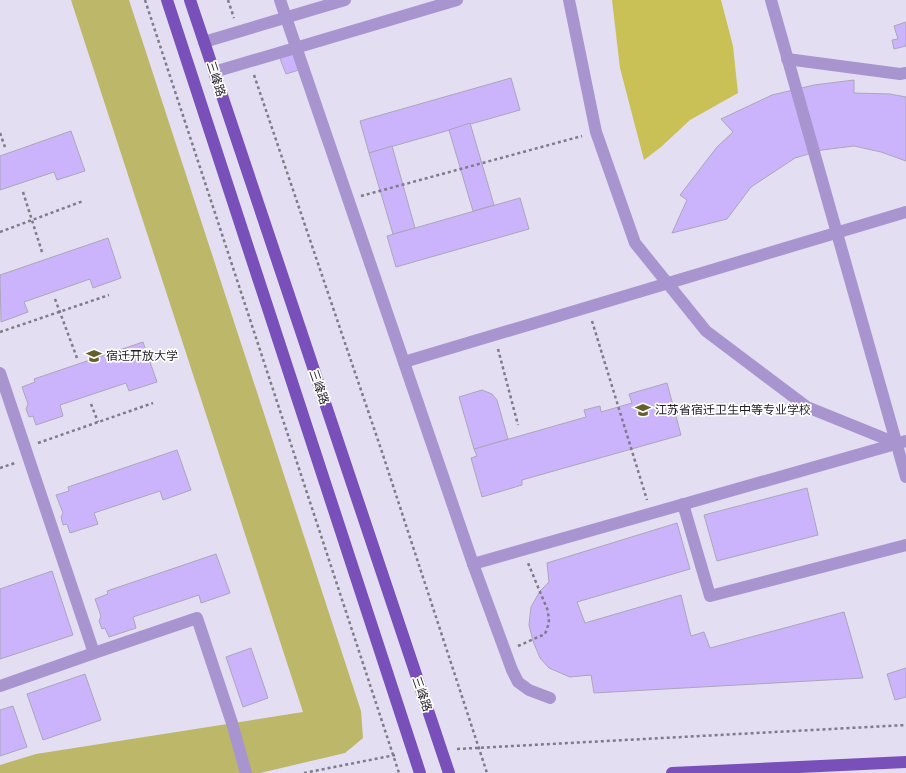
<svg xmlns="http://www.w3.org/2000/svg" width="906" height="773" font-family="'Nunito Sans','Noto Sans SC',sans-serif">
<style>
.green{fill:#bdb769}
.water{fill:#c9c056}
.building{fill:#cbb4fc;stroke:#aba6b9}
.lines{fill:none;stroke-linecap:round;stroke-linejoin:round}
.path{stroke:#7f7b89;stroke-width:2.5;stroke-dasharray:3 3;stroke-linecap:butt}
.minor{stroke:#a895cf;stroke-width:12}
.major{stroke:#7950b9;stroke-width:12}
.labels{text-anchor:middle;stroke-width:3.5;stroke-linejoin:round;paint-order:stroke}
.street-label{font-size:12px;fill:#201e25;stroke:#fff}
.poi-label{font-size:12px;fill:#201e25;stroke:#fff;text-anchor:start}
</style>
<rect width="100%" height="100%" fill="#e3def2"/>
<path class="green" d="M71 0H129L361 711 363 738 345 753 260 773H0V765L36 754 303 712Z"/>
<path class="water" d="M612 0H721L733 46 738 93 690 120 661 147 644 160 620 68Z"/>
<g class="building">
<path d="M906 22V46L894 49 892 40 898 39 894 26Z"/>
<path d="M292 51 299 70 286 74 279 56Z"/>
<path d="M511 78 520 110 369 153 360 121Z"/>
<path d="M854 80V93L890 94 906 97V161L881 152 854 146 822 150 795 158 751 187 727 219 672 233 687 200 680 195 717 147 733 132 721 119 772 95 814 85Z"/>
<path d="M470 123 494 205 473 211 449 130Z"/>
<path d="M71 131 85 171 57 180 54 172 0 190V156Z"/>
<path d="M392 146 415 228 393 234 369 153Z"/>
<path d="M520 198 529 229 396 267 387 236Z"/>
<path d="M108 238 121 278 93 288 90 279 24 302 28 312 1 322 0 275Z"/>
<path d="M143 342 157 382 129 391 126 383 60 405 63 416 36 425 33 416 29 417 26 409 28 404 22 387 35 382 34 379Z"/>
<path d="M667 383 681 435 522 480V485L482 497 471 458 477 456 474 449 586 417 584 410 600 406 601 412 632 403 629 394Z"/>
<path d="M482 390 492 394 497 400 508 439 474 449 459 397Z"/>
<path d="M177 450 191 490 163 500 160 491 94 513 98 524 70 533 67 524 63 525 61 517 63 513 56 495 69 491 68 487Z"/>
<path d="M807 488 818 535 717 561 704 515Z"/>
<path d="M677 523 690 569 577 602 585 623 681 595 691 636 704 632 710 648 844 612 863 678 594 693 591 675 570 677 549 668 540 658 533 641 529 625 531 607 540 591 549 582 547 563Z"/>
<path d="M216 554 230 593 201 603 199 595 133 617 136 628 109 637 105 628 102 629 99 621 101 616 95 599 108 594 107 591Z"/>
<path d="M52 571 73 635 0 659V589Z"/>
<path d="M251 648 268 698 243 707 226 657Z"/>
<path d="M906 668V697L895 700 887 674Z"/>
<path d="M85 674 101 720 43 740 27 694Z"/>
<path d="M13 706 27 747 0 756V710Z"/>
</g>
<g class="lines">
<g class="path">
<path d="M145 0 399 773"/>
<path d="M228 0 234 18"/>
<path d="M254 75 382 452 487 773"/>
<path d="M0 133 5 147"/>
<path d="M23 192 42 252"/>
<path d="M361 196 582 136"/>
<path d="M0 232 83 201"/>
<path d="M55 299 77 358"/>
<path d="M592 321 647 500"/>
<path d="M0 332 109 295"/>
<path d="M498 349 518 425"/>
<path d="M91 404 98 422"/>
<path d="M38 443 153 403"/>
<path d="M0 468 15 463"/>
<path d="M518 646 545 634 549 623 548 611 528 563"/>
<path d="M457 749 906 725"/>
<path d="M304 773 395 755"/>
</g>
<g class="minor">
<path d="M280 0 473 564 906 441"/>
<path d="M569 0 596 132 635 243 706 331 807 407 896 443"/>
<path d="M771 0 906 477"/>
<path d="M204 42 345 0"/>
<path d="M787 59 900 74 906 73"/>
<path d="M214 72 457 0"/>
<path d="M404 362 906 212"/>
<path d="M0 373 94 653 0 686"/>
<path d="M683 504 710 596 906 545"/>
<path d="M473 564 512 670 518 682 529 690 550 698"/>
<path d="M94 653 197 618 232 723 246 773"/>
</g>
<g class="major">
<path d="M167 0 420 773"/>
<path d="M190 0 449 773"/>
<path d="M672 773 906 762"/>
</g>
</g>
<defs>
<g id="university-bare" transform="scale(1.2)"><path d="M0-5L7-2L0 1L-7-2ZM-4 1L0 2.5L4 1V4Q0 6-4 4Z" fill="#645f2c" stroke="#fff" stroke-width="2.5" paint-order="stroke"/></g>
<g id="school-bare" transform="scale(1.2)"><path d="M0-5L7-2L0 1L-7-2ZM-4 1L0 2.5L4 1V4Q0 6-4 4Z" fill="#645f2c" stroke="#fff" stroke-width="2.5" paint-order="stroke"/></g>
</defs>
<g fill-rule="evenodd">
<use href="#university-bare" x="94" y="356"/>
<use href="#school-bare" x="643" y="410"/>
</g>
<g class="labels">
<g class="street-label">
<text transform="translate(216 79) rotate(72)" y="4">三峰路</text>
<text transform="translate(319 387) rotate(71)" y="4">三峰路</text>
<text transform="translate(422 694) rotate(71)" y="4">三峰路</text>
</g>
<g class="poi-label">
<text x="106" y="360">宿迁开放大学</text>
<text x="655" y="414">江苏省宿迁卫生中等专业学校</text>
</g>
</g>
</svg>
